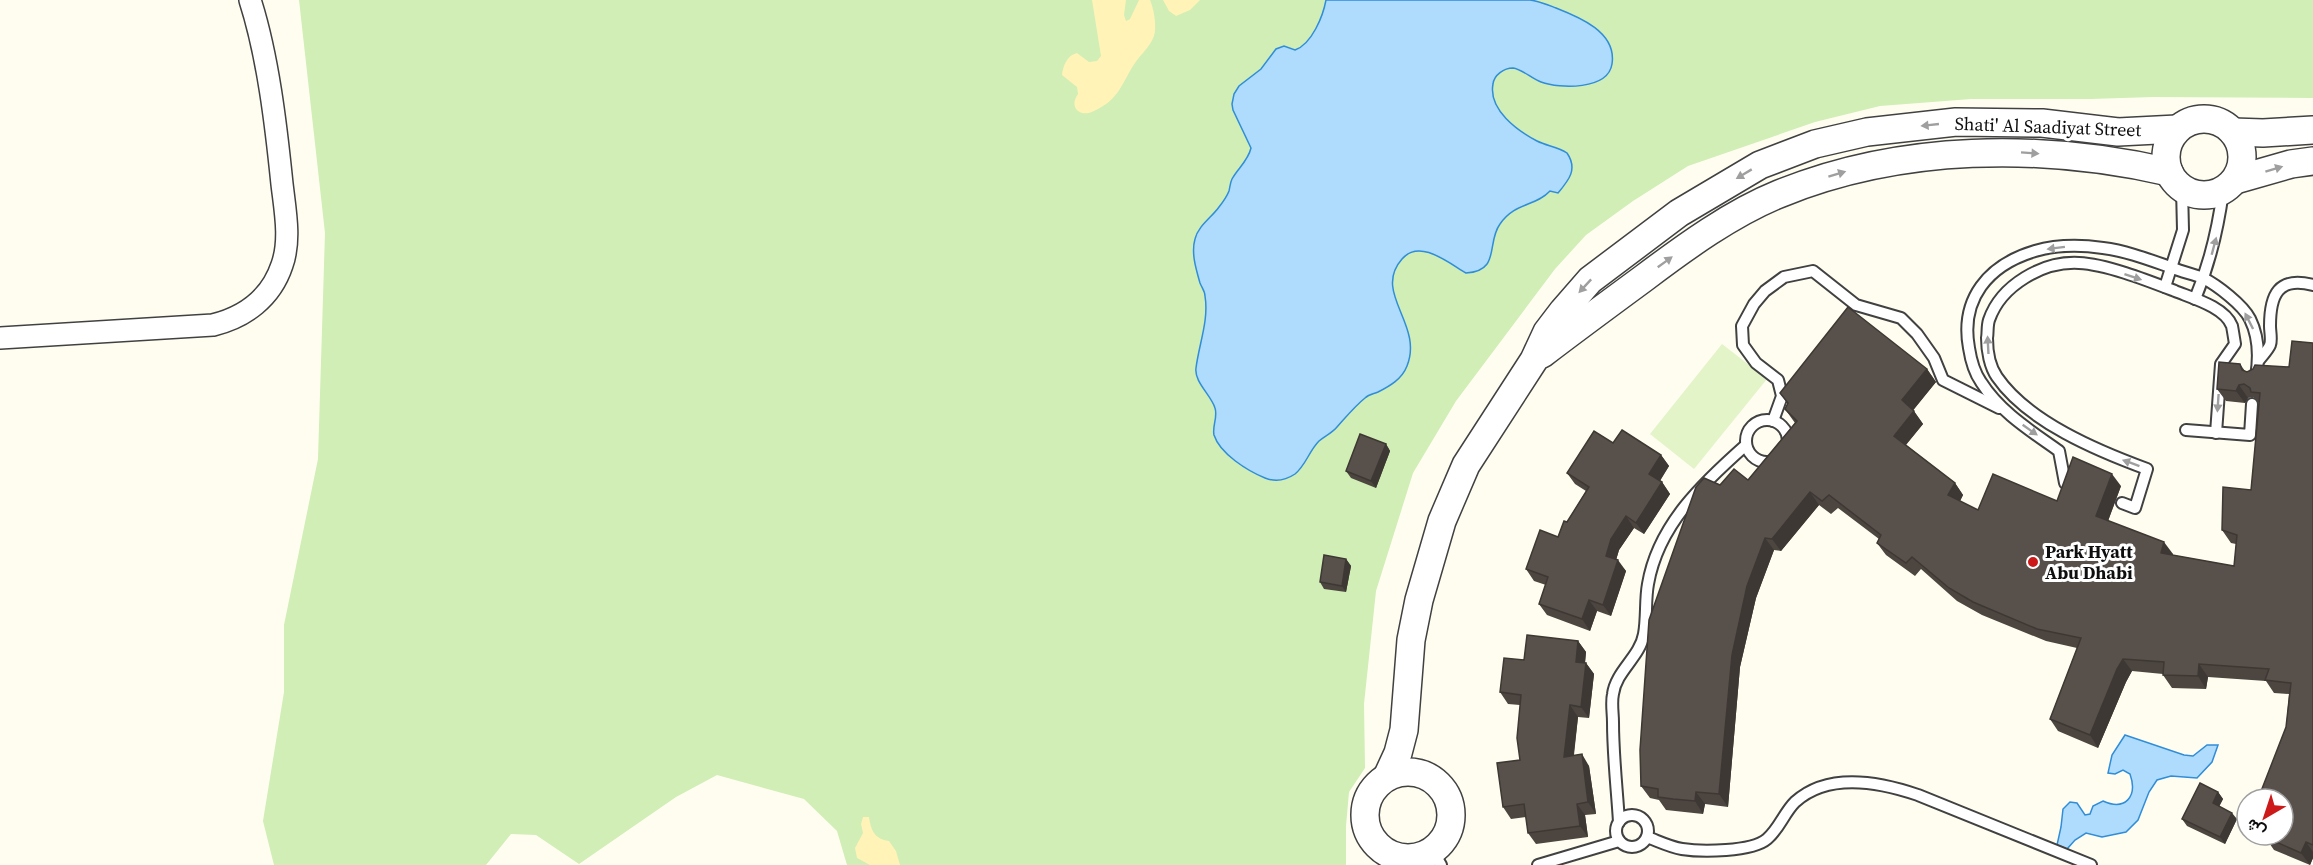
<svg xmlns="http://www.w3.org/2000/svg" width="2313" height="865" font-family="'Source Serif 4',Vazirmatn,serif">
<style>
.green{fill:#d0eeb5}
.sand{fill:#fff3b8}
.pitch{fill:#e2f4c8}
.water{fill:#afdbfc;stroke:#2f8dd9;stroke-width:1.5}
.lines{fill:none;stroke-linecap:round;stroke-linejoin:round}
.service-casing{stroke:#414141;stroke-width:14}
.minor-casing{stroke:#414141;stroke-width:24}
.tertiary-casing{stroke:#414141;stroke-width:30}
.service{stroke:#fff;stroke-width:10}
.minor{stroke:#fff;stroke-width:21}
.tertiary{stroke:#fff;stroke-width:27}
.wall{fill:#4c4540}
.shaded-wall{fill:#3e3834}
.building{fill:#58504a;stroke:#3e3834;stroke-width:1.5}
.oneway{fill:#9f9f9f}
.poi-dot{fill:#cc1919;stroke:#fff;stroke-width:2}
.labels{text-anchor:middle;stroke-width:6;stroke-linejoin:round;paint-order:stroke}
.street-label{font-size:18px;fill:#0e0e0e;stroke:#fff}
.poi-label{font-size:18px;font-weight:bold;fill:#0e0e0e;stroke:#fff;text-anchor:start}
</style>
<rect width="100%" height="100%" fill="#fffdf0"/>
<path class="green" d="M299 0H2313V98L2153 97 2090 99H1971L1880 106 1815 122 1688 166 1633 201 1586 235 1555 269 1456 401 1413 473 1376 591 1364 704 1365 768 1349 792 1346 826V865H847L837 831 804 799 717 775 676 797 579 864 536 835 511 834 486 865H274L263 821 284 692V625L318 459 325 233Z"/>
<g class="sand">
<path d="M1092 0H1126L1124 15 1126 21 1130 19 1139 0H1150C1154 9 1157 27 1154 36 1150 47 1141 54 1135 63 1121 84 1120 99 1094 111 1081 118 1068 108 1078 94L1077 87 1062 75C1063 66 1067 55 1077 53L1089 62 1097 61 1101 56Z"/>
<path d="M1163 0H1200L1190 10 1176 16 1169 11Z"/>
<path d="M863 817H869C871 831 875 839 889 841L896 851 900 865H870L857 858 855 848 863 833 861 824Z"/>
</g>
<path class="pitch" d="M1722 344 1767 379 1694 469 1650 434Z"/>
<g class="water">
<path d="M1326 0C1371 0 1417 0 1462 0 1485 0 1508 0 1530 0 1539 1 1548 5 1556 8 1579 17 1617 32 1612 64 1608 90 1560 89 1541 82 1532 79 1522 69 1513 68 1504 68 1494 75 1493 84 1488 110 1518 131 1537 141 1547 146 1558 147 1567 153 1578 169 1569 180 1558 193L1550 191C1535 207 1515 202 1500 224 1486 243 1501 271 1466 273 1450 264 1420 238 1402 259 1372 293 1424 324 1407 366 1402 379 1390 386 1378 392 1373 394 1369 394 1365 398 1355 406 1346 417 1337 427 1332 433 1325 436 1319 441 1309 451 1306 465 1295 474 1286 480 1275 482 1265 478 1248 471 1220 454 1214 435 1212 426 1218 417 1215 408 1211 395 1194 382 1196 368 1199 344 1209 320 1205 296 1205 291 1202 288 1200 283 1196 269 1191 253 1195 239 1198 226 1212 217 1219 207 1223 202 1227 196 1229 191 1230 187 1230 183 1232 179 1238 168 1248 161 1251 148L1233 110 1232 104 1234 94 1239 86 1261 69 1276 49 1284 46 1295 50C1312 44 1323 16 1326 0Z"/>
<path d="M2125 735 2184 755 2193 756 2207 745H2218L2212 762 2197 778 2171 776 2157 780 2149 792 2138 820 2126 832 2102 837 2086 833 2075 840 2067 849 2057 845 2061 827 2063 809 2070 802 2077 803 2085 815 2090 814 2093 806 2103 801C2125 811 2138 797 2130 774L2123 770 2115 774 2108 773 2112 755Z"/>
</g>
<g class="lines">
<g class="service-casing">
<g id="service">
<path d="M2165 287 2183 230 2182 188"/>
<path d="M2195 299C2210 263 2218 229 2223 191"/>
<path d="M2259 360C2262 356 2268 350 2270 345 2272 340 2270 332 2270 326 2270 295 2278 276 2313 285"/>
<circle cx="1767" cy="441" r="21"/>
<path d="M1773 421 1782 396 1778 380 1756 363 1743 345 1742 326 1754 304 1765 291 1784 277 1813 271 1856 305 1901 318 1917 334 1934 358 1943 380 1999 408"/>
<path d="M2186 430 2250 435 2252 404"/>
<path d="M2065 483 2059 451C2031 431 2000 412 1981 382 1974 372 1971 361 1969 348 1960 299 1988 265 2035 251 2056 245 2082 245 2103 248 2127 251 2150 260 2173 268 2182 272 2193 274 2203 278 2217 285 2243 305 2250 319 2259 337 2259 359 2256 377"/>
<path d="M2122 503 2135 508 2147 469C2098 451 2028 422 1997 377 1990 367 1987 351 1987 338 1988 333 1987 326 1989 320 2001 285 2043 261 2079 263 2106 264 2149 281 2175 291 2192 298 2225 307 2232 326 2233 331 2234 338 2235 344L2221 364 2216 433"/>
<circle cx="1632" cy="831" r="16"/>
<path d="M1619 822C1617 789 1613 756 1613 722 1613 713 1611 703 1613 694 1616 671 1640 657 1644 634 1647 618 1645 600 1648 584 1658 525 1703 483 1746 445"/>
<path d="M1647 837C1658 841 1670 847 1682 849 1701 852 1752 852 1767 839 1779 829 1784 813 1795 802 1828 772 1880 782 1918 795L2091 865"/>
<path d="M1433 851 1441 865"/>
<path d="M1538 865 1619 841"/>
</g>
</g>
<g class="minor-casing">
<path id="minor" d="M0 338 213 325C245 317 271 298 282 265 291 240 285 210 282 184 276 125 268 56 250 0"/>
</g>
<g class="tertiary-casing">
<g id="tertiary">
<circle cx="2204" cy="157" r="38"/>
<path d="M2233 132 2263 133 2313 130"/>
<path d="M2235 180 2291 164 2313 161"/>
<path d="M1542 354C1576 328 1610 303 1644 278 1685 247 1732 213 1779 194 1901 144 2042 143 2169 172"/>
<circle cx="1408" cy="815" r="43"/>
<path d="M1387 777 1398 753 1404 730 1411 640 1419 600 1442 521 1466 465 1534 360 1547 332 1563 311 1590 280 1679 213 1760 165 1815 144 1867 132 1956 122 2042 123 2118 132 2177 129"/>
</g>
</g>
<use href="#service" class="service"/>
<use href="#minor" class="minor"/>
<use href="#tertiary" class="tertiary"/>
</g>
<g class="wall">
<path d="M2313 343V858L2310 865 2274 850 2265 837 2266 836 2262 835H2283L2286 727 2289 694 2274 693 2266 681 2208 677 2206 689 2172 688 2163 675V674L2132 671 2126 682 2098 748 2058 731 2050 719 2077 648 2046 641 1982 615 1957 601 1921 569 1915 576 1886 555 1877 543 1879 539 1838 508 1831 514 1819 505 1781 551 1774 550 1756 598 1740 667 1728 807 1705 804 1703 814 1666 810 1659 800 1650 798 1641 786 1720 485 1748 480 1795 423 1785 409 1788 404 1780 393 1927 369 1936 382 1913 410 1923 424 1906 445 1955 483 1963 495 1960 501 1978 510 2057 501 2121 486 2108 521 2173 554V555L2234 566 2236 544 2231 543 2222 530 2251 490 2259 403 2253 397 2248 398 2245 403 2226 401 2217 389 2240 364 2245 371 2247 372 2289 367Z"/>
<path d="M1613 443 1661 455 1669 466 1660 481 1662 482 1670 494 1644 534 1634 528 1619 550 1616 560 1626 571 1611 616 1597 611 1590 631 1547 615 1539 604 1546 585 1534 581 1526 569 1558 537 1567 522 1586 491 1575 484 1567 473Z"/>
<path d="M1386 444 1390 451 1376 488 1351 478 1346 471Z"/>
<path d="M1346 559 1351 566 1346 592 1324 589 1320 582Z"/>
<path d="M1578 641 1586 652 1585 663H1586L1594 674 1589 718 1578 717 1574 755 1589 766 1596 814 1585 815 1588 837 1536 844 1528 833 1526 817 1511 819 1503 807 1520 760V705L1508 704 1500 692Z"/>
<path d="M2218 792 2223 799 2219 807 2237 819 2225 844 2187 826 2182 819Z"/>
</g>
<g class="shaded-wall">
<path d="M1927 369 1936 382 1911 413 1902 400Z"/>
<path d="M2239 385 2248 398 2245 403 2236 391Z"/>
<path d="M1914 411 1923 424 1903 448 1894 436Z"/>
<path d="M1386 444 1390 451 1376 488 1371 481Z"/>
<path d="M1661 455 1669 466 1657 485 1649 474Z"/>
<path d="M2112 474 2121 486 2105 529 2096 516Z"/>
<path d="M1662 482 1670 494 1644 534 1636 523Z"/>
<path d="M1955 483 1963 495 1957 507 1948 495Z"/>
<path d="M1810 492 1819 505 1781 551 1772 539Z"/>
<path d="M1626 516 1634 528 1619 550 1614 567 1606 556 1611 539Z"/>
<path d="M1765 538 1774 550 1756 598 1740 667 1728 807 1719 794 1732 655 1747 586Z"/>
<path d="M2164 542 2173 554 2169 566 2161 553Z"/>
<path d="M1346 559 1351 566 1346 592 1342 586Z"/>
<path d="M1618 560 1626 571 1611 616 1603 605Z"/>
<path d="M1589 600 1597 611 1590 631 1582 619Z"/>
<path d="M1578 641 1586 652 1584 673 1576 662Z"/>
<path d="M2123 659 2132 671 2126 682 2098 748 2090 735 2117 669Z"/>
<path d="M1586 663 1594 674 1589 718 1581 707Z"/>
<path d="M2199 664 2208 677 2206 689 2198 676Z"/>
<path d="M1570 705 1578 717 1572 768 1564 757Z"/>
<path d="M1582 754 1589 766 1596 814 1588 802Z"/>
<path d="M1696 792 1705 804 1703 814 1695 801Z"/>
<path d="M2218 792 2223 799 2217 810 2213 803Z"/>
<path d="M1577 804 1585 815 1588 837 1580 826Z"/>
<path d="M2232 813 2237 819 2225 844 2220 837Z"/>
<path d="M2306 842 2313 852V858L2310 865 2301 853Z"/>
</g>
<g class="building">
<path d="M1848 307 1927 369 1902 400 1914 411 1894 436 1955 483 1948 495 1978 510 1993 474 2057 501 2073 457 2112 474 2096 516 2164 542 2161 553 2234 566 2237 535 2222 530 2223 487 2251 490 2260 393 2251 392 2250 388 2244 384 2239 385 2236 391 2217 389 2219 362 2240 364 2242 370 2247 372 2253 369 2255 365 2289 367 2292 341 2313 343V845L2306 842 2301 853 2265 837 2267 835H2283V799H2258L2286 727 2291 683 2265 680 2269 669 2199 664 2198 676 2163 675 2164 662 2123 659 2117 669 2090 735 2050 719 2081 638 2037 629 1973 602 1949 588 1912 557 1906 563 1877 543 1881 535 1829 495 1822 501 1810 492 1772 539 1765 538 1747 586 1732 655 1719 794 1696 792 1695 801 1673 799 1658 797V789L1641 786 1640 750 1649 620 1696 487 1704 478 1720 485 1734 469 1748 480 1797 421 1785 409 1788 403 1780 393Z"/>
<path d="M1622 430 1661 455 1649 474 1662 482 1636 523 1626 516 1611 539 1606 556 1618 560 1603 605 1589 600 1582 619 1539 604 1548 577 1526 569 1540 530 1558 537 1564 521 1567 522 1589 487 1567 473 1594 431 1613 443Z"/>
<path d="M1360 434 1386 444 1371 481 1346 471Z"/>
<path d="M1324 555 1346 559 1342 586 1320 582Z"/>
<path d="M1527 635 1578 641 1576 662 1586 663 1581 707 1570 705 1564 757 1582 754 1588 802 1577 804 1580 826 1528 833 1524 804 1503 807 1497 763 1520 760 1517 738 1521 695 1500 692 1504 658 1524 660Z"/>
<path d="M2200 783 2218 792 2213 803 2232 813 2220 837 2182 819Z"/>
</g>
<defs><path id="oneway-solid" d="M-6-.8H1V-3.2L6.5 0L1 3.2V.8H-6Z" transform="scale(1.5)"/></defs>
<g class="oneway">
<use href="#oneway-solid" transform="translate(1930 125) rotate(174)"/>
<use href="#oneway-solid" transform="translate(2030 153) rotate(4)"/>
<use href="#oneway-solid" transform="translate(2274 169) rotate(-17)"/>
<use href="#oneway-solid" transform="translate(1744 174) rotate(149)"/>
<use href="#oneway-solid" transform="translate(1837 174) rotate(-17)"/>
<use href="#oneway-solid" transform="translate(2214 246) rotate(-75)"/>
<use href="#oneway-solid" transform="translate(2056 248) rotate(173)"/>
<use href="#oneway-solid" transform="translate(1665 262) rotate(-36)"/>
<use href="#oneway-solid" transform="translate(2133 277) rotate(18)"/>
<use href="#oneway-solid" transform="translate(1585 286) rotate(133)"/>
<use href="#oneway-solid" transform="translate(2249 321) rotate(-117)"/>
<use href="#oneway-solid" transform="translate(1988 345) rotate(-93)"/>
<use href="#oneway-solid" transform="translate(2218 403) rotate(94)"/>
<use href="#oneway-solid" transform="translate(2030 430) rotate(35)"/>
<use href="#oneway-solid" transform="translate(2131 463) rotate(-160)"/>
</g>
<circle class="poi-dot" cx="2033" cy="562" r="6"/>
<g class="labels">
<g class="street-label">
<text transform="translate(2048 127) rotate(2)" y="6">Shati' Al Saadiyat Street</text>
</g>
<g class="poi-label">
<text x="2045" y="558">Park Hyatt<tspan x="2045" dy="21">Abu Dhabi</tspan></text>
</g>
</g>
<g transform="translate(2265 817) rotate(219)"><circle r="28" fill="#ffffff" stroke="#9f9f9f" stroke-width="1.5"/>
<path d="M0-4.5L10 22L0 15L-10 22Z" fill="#cc1919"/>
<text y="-9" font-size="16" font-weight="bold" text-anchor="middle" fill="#0e0e0e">ش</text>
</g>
</svg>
